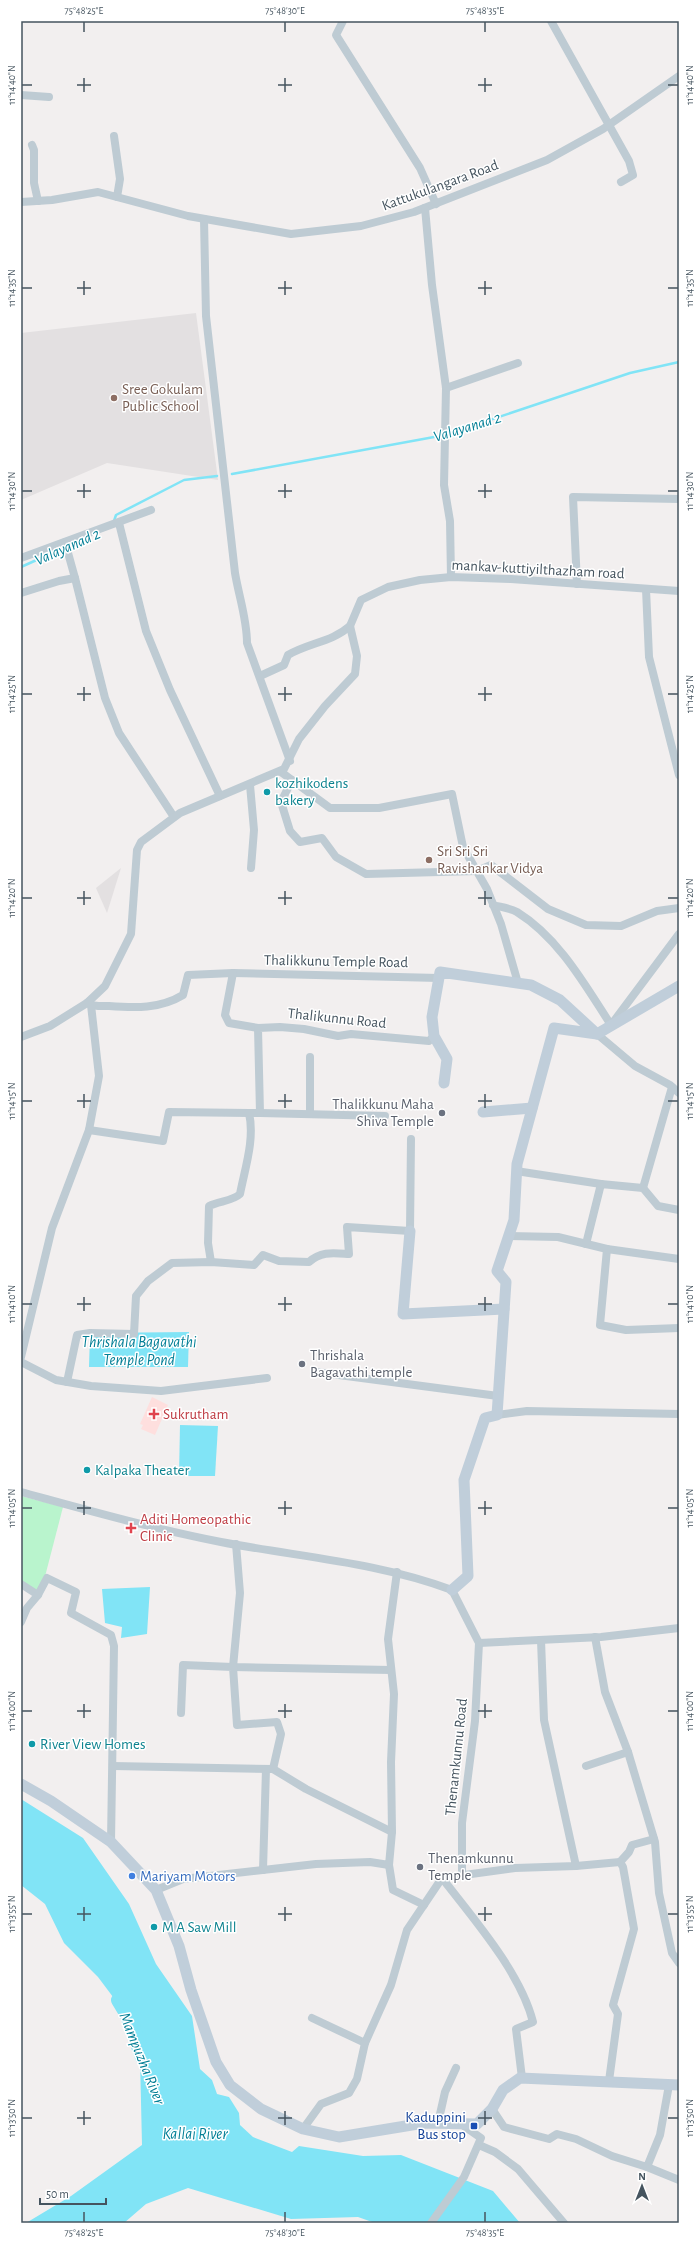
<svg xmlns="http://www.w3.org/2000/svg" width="700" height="2244" font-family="'Alegreya Sans',sans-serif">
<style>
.education{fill:#e3e0e1}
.medical{fill:#fedfde}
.green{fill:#b9f4cd}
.water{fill:#81e4f6}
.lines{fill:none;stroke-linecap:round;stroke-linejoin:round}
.stream{stroke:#81e4f6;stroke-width:2.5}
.river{stroke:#81e4f6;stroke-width:16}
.street{stroke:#becbd3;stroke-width:8}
.secondary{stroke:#c0ceda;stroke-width:11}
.ticks{fill:none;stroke:#45545f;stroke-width:1.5}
.education-dot{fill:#8d6e63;stroke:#fff;stroke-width:1.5}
.culture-dot{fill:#0f9aa8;stroke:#fff;stroke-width:1.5}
.worship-dot{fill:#6b7280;stroke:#fff;stroke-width:1.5}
.health-dot{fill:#e0444e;stroke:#fff;stroke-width:1.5}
.shop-dot{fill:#3f7fe0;stroke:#fff;stroke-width:1.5}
.transit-dot{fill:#1a4fb4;stroke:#fff;stroke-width:1.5}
.labels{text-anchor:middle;stroke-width:3;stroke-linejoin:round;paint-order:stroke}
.street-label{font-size:15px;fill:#45545f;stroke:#fff}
.education-label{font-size:15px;fill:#785e54;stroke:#fff;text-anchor:start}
.culture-label{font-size:15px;fill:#0d838f;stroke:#fff;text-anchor:start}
.worship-label{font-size:15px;fill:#5b616d;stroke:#fff;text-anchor:start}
.health-label{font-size:15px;fill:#be3a42;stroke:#fff;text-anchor:start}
.shop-label{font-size:15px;fill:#366cbe;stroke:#fff;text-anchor:start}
.transit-label{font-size:15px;fill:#164399;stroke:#fff;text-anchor:end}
.water-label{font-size:16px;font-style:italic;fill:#037f96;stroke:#fff}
.neatline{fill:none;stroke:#45545f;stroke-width:1.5}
.ticks-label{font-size:10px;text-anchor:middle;fill:#45545f}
</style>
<rect width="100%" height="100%" fill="#f2efef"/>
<g class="education">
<path d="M196 313 218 480 107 463 21 500V333Z"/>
<path d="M121 868 107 913 96 888Z"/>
</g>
<path class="medical" d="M152 1397 168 1405 155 1435 141 1429 143 1425 140 1424Z"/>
<path class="green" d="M21 1496 63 1507 41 1592 21 1583Z"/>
<g class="water">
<path d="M189 1332 188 1367H89L90 1333Z"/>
<path d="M180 1425 218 1426 215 1476H179Z"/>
<path d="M150 1587 147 1634 121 1638 122 1627 105 1623 102 1589Z"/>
<path d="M21 1799 83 1838 129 1904 156 1964 192 2016 200 2069 212 2080 217 2094 229 2097 239 2113 240 2125 253 2137 292 2152 299 2146 363 2156 401 2155 493 2191 520 2223H375L358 2217 291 2219 188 2188 146 2204 124 2223H26L71 2196 142 2145 140 2058 135 2040 137 2029 98 1977 64 1943 45 1904 21 1885Z"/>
</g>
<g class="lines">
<g class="stream">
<path d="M232 474 445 435 630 373 679 362"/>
<path d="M114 521 116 515 184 480 217 476"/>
<path d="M21 567 90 536"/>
</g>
<path class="river" d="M119 2000 128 2015 143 2057"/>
<g class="street">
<path d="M343 21 336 35 420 168 436 204"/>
<path d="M551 21 629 161 633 175 621 182"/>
<path d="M21 95 49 97"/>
<path d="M114 136 120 179 117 197"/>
<path d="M32 145 34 150V183L38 201"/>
<path d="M21 202 52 200 98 192 188 216 291 234 361 226 414 212 547 160 603 129 679 76"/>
<path d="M425 208 432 285 446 388 444 485 450 521 451 577"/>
<path d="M204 219 206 316 235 573C239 597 247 619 247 643L290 761"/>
<path d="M446 388 518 363"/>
<path d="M119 523 146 631 170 690 220 796"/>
<path d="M65 542 75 578"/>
<path d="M21 558 151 510"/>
<path d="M577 584 573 497 679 499"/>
<path d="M646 589 649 657 679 775"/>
<path d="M21 593 59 581 75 578 105 698 119 733 174 817"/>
<path d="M260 676 284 665 288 655C308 643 332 642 350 626"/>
<path d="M281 772 330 808H379L452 794 463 847 487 889 501 924 518 983"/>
<path d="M292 780 281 802 290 831 300 842 322 838 336 857 366 874 477 871 491 865 548 909 586 925 621 926 657 911 679 908"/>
<path d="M250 785 254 830 251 868"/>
<path d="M493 905C500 907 510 908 517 912 559 938 585 985 611 1025L679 934"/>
<path d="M233 973 439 978"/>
<path d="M87 1003C94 1007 102 1006 109 1006 135 1008 160 1009 183 995L188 975 233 973 225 1015 229 1023 258 1028"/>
<path d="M597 1034 635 1066 670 1085 679 1093"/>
<path d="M21 1037 50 1026 87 1003 105 986 131 934 137 850 141 842 180 813 284 769 299 739 325 706 355 674 357 656 350 626 361 600 388 587 420 580 451 577 511 579 679 591"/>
<path d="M310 1057V1114"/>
<path d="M260 1113 385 1116"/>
<path d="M89 1130 163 1141 169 1112 249 1113"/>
<path d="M516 1171 601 1184"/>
<path d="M643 1188 672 1087"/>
<path d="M509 1236 558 1237 607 1249 600 1325 626 1330 679 1328"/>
<path d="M586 1244 601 1184 643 1188 658 1206 679 1210"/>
<path d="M607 1249 679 1259"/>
<path d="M211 1262 208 1243 209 1206C219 1201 233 1201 240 1194 245 1168 255 1139 249 1113H260L258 1028 280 1027 304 1029 338 1036 351 1034 429 1041 434 1036"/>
<path d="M21 1357 52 1228 89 1130 99 1076 91 1005"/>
<path d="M21 1362 56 1380 91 1386 161 1391 267 1378"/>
<path d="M316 1372 498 1396"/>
<path d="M67 1382 77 1335 90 1333 134 1334 136 1296 148 1281 172 1263 211 1262 254 1265 263 1255 279 1261 309 1262C321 1251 333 1253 349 1254L347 1227 410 1231 411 1139"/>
<path d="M497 1415 527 1411 679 1414"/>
<path d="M21 1492C87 1510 154 1529 221 1542 299 1557 377 1562 452 1590L479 1643 601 1637 679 1628"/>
<path d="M236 1544 240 1593 233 1667 391 1670"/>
<path d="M21 1584 38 1595 27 1608 21 1622"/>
<path d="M38 1595 47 1578 76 1592 71 1613 111 1635 114 1646 111 1842"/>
<path d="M595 1637 605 1692 628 1752 655 1842 659 1893 672 1953 679 1963"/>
<path d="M181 1713 183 1665 233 1667 237 1725 277 1722 281 1734 273 1769"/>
<path d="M113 1766 273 1769 306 1789 392 1832 391 1762 394 1694 388 1639 397 1572"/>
<path d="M586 1766 628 1752"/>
<path d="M620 1862 629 1852 632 1845 654 1839"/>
<path d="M389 1865 393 1890 424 1905"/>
<path d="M576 1866 620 1862 623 1867 634 1929 613 2005 618 2014 609 2081"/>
<path d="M263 1870 266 1769"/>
<path d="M462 1875V1823L475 1721 479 1643"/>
<path d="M442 1878C473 1918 521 1973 533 2022L516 2029 522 2078"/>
<path d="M156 1890 183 1879 316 1864 370 1862 389 1865 392 1832"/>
<path d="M312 2018 365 2043 391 1985 407 1930 442 1878 515 1868 576 1866 544 1720 541 1640"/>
<path d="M492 2109 504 2127 549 2139 557 2134 576 2139 612 2156 647 2167 660 2135 669 2085"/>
<path d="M438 2123 445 2092 456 2068"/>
<path d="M303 2129 321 2104 349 2093 357 2079 365 2043"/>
<path d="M479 2145 495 2152 518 2169 564 2223"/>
<path d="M647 2167 679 2180"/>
<path d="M431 2223 464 2177 481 2138 461 2124"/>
</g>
<g class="secondary">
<path d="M597 1034 679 986"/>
<path d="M444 1083 447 1059 434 1036 432 1017 440 972 531 985 560 1000 597 1034 554 1028 517 1164 514 1220 497 1271 506 1282 497 1415 485 1418 464 1480 468 1576 452 1590"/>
<path d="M483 1112 532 1108"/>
<path d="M410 1231 403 1314 504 1309"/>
<path d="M21 1784 51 1801 111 1842 156 1890 179 1946 191 1990 216 2062 230 2085 261 2109 303 2129 339 2137 424 2123 477 2124 492 2109 503 2090 520 2078 679 2085"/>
</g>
</g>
<path class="ticks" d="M84 22V32M285 22V32M485 22V32M84 78V92M285 78V92M485 78V92M22 85H32M77 85H91M278 85H292M478 85H492M668 85H678M84 281V295M285 281V295M485 281V295M22 288H32M77 288H91M278 288H292M478 288H492M668 288H678M84 484V498M285 484V498M485 484V498M22 491H32M77 491H91M278 491H292M478 491H492M668 491H678M84 687V701M285 687V701M485 687V701M22 694H32M77 694H91M278 694H292M478 694H492M668 694H678M84 891V905M285 891V905M485 891V905M22 898H32M77 898H91M278 898H292M478 898H492M668 898H678M84 1094V1108M285 1094V1108M485 1094V1108M22 1101H32M77 1101H91M278 1101H292M478 1101H492M668 1101H678M84 1297V1311M285 1297V1311M485 1297V1311M22 1304H32M77 1304H91M278 1304H292M478 1304H492M668 1304H678M84 1501V1515M285 1501V1515M485 1501V1515M22 1508H32M77 1508H91M278 1508H292M478 1508H492M668 1508H678M84 1704V1718M285 1704V1718M485 1704V1718M22 1711H32M77 1711H91M278 1711H292M478 1711H492M668 1711H678M84 1907V1921M285 1907V1921M485 1907V1921M22 1914H32M77 1914H91M278 1914H292M478 1914H492M668 1914H678M84 2111V2125M285 2111V2125M485 2111V2125M22 2118H32M77 2118H91M278 2118H292M478 2118H492M668 2118H678M84 2212V2222M285 2212V2222M485 2212V2222"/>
<g class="education-dot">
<circle cx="114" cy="398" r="4"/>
<circle cx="429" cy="860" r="4"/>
</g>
<g class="culture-dot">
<circle cx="267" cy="792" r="4"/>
<circle cx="87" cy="1470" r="4"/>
<circle cx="32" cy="1744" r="4"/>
<circle cx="154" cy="1927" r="4"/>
</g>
<g class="worship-dot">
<circle cx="442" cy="1113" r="4"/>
<circle cx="302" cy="1364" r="4"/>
<circle cx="420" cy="1867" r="4"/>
</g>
<g class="health-dot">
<path d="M152 1408h4v4h4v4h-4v4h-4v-4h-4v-4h4z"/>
<path d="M129 1522h4v4h4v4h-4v4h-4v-4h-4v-4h4z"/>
</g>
<circle class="shop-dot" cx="132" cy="1876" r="4"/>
<rect class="transit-dot" x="470" y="2122" width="8" height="8" rx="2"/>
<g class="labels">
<g class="street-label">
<text transform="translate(440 185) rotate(-20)" y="5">Kattukulangara Road</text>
<text transform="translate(538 569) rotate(3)" y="5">mankav-kuttiyilthazham road</text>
<text transform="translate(336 961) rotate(1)" y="5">Thalikkunu Temple Road</text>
<text transform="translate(337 1018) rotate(6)" y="5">Thalikunnu Road</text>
<text transform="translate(456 1757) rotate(-84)" y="5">Thenamkunnu Road</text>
</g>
<g class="education-label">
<text x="122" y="394">Sree Gokulam<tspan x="122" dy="17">Public School</tspan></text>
<text x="437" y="856">Sri Sri Sri<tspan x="437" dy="17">Ravishankar Vidya</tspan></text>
</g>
<g class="culture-label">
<text x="275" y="788">kozhikodens<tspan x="275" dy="17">bakery</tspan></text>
<text x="95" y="1475">Kalpaka Theater</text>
<text x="40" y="1749">River View Homes</text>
<text x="162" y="1932">M A Saw Mill</text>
</g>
<g class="worship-label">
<text x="434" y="1109" text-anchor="end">Thalikkunu Maha<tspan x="434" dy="17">Shiva Temple</tspan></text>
<text x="310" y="1360">Thrishala<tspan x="310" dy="17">Bagavathi temple</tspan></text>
<text x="428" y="1863">Thenamkunnu<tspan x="428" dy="17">Temple</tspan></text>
</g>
<g class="health-label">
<text x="163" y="1419">Sukrutham</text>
<text x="140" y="1524">Aditi Homeopathic<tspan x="140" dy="17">Clinic</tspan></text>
</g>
<g class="shop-label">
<text x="140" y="1881">Mariyam Motors</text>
</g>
<g class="transit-label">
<text x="466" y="2122">Kaduppini<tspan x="466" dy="17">Bus stop</tspan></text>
</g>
<g class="water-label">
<text transform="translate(467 426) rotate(-17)" y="6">Valayanad 2</text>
<text transform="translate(67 546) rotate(-24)" y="6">Valayanad 2</text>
<text x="139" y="1347">Thrishala Bagavathi<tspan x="139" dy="18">Temple Pond</tspan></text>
<text transform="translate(143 2058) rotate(68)" y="6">Mampuzha River</text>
<text x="195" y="2139">Kallai River</text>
</g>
</g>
<rect width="700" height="2244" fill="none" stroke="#ffffff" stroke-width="44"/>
<g transform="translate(642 2186)" stroke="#ffffff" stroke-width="3" paint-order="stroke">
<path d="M0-3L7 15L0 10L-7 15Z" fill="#45545f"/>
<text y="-6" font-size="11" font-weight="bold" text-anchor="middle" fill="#45545f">N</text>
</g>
<path d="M40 2198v6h66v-6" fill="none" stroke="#45545f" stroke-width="2"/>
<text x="46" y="2198" font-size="12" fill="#45545f" stroke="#ffffff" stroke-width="3" paint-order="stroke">50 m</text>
<rect x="22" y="22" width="656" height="2200" class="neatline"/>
<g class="ticks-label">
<text x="84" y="14">75°48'25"E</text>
<text x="285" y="14">75°48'30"E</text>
<text x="485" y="14">75°48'35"E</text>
<text transform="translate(11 85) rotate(-90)" y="4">11°14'40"N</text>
<text transform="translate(689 85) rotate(-90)" y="4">11°14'40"N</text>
<text transform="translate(11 288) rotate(-90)" y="4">11°14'35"N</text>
<text transform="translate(689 288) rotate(-90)" y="4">11°14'35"N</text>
<text transform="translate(11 491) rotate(-90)" y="4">11°14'30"N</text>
<text transform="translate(689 491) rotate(-90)" y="4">11°14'30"N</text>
<text transform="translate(11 694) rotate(-90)" y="4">11°14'25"N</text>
<text transform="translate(689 694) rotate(-90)" y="4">11°14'25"N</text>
<text transform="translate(11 898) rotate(-90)" y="4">11°14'20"N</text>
<text transform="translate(689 898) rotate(-90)" y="4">11°14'20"N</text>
<text transform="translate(11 1101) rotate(-90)" y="4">11°14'15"N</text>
<text transform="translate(689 1101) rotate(-90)" y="4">11°14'15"N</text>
<text transform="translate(11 1304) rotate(-90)" y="4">11°14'10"N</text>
<text transform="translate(689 1304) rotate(-90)" y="4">11°14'10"N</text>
<text transform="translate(11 1508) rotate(-90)" y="4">11°14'05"N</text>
<text transform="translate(689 1508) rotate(-90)" y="4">11°14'05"N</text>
<text transform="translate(11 1711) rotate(-90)" y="4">11°14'00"N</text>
<text transform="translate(689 1711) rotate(-90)" y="4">11°14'00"N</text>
<text transform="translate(11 1914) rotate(-90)" y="4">11°13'55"N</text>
<text transform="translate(689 1914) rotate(-90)" y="4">11°13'55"N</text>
<text transform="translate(11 2118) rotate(-90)" y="4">11°13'50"N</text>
<text transform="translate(689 2118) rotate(-90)" y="4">11°13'50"N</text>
<text x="84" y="2236">75°48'25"E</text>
<text x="285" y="2236">75°48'30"E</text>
<text x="485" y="2236">75°48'35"E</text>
</g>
</svg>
